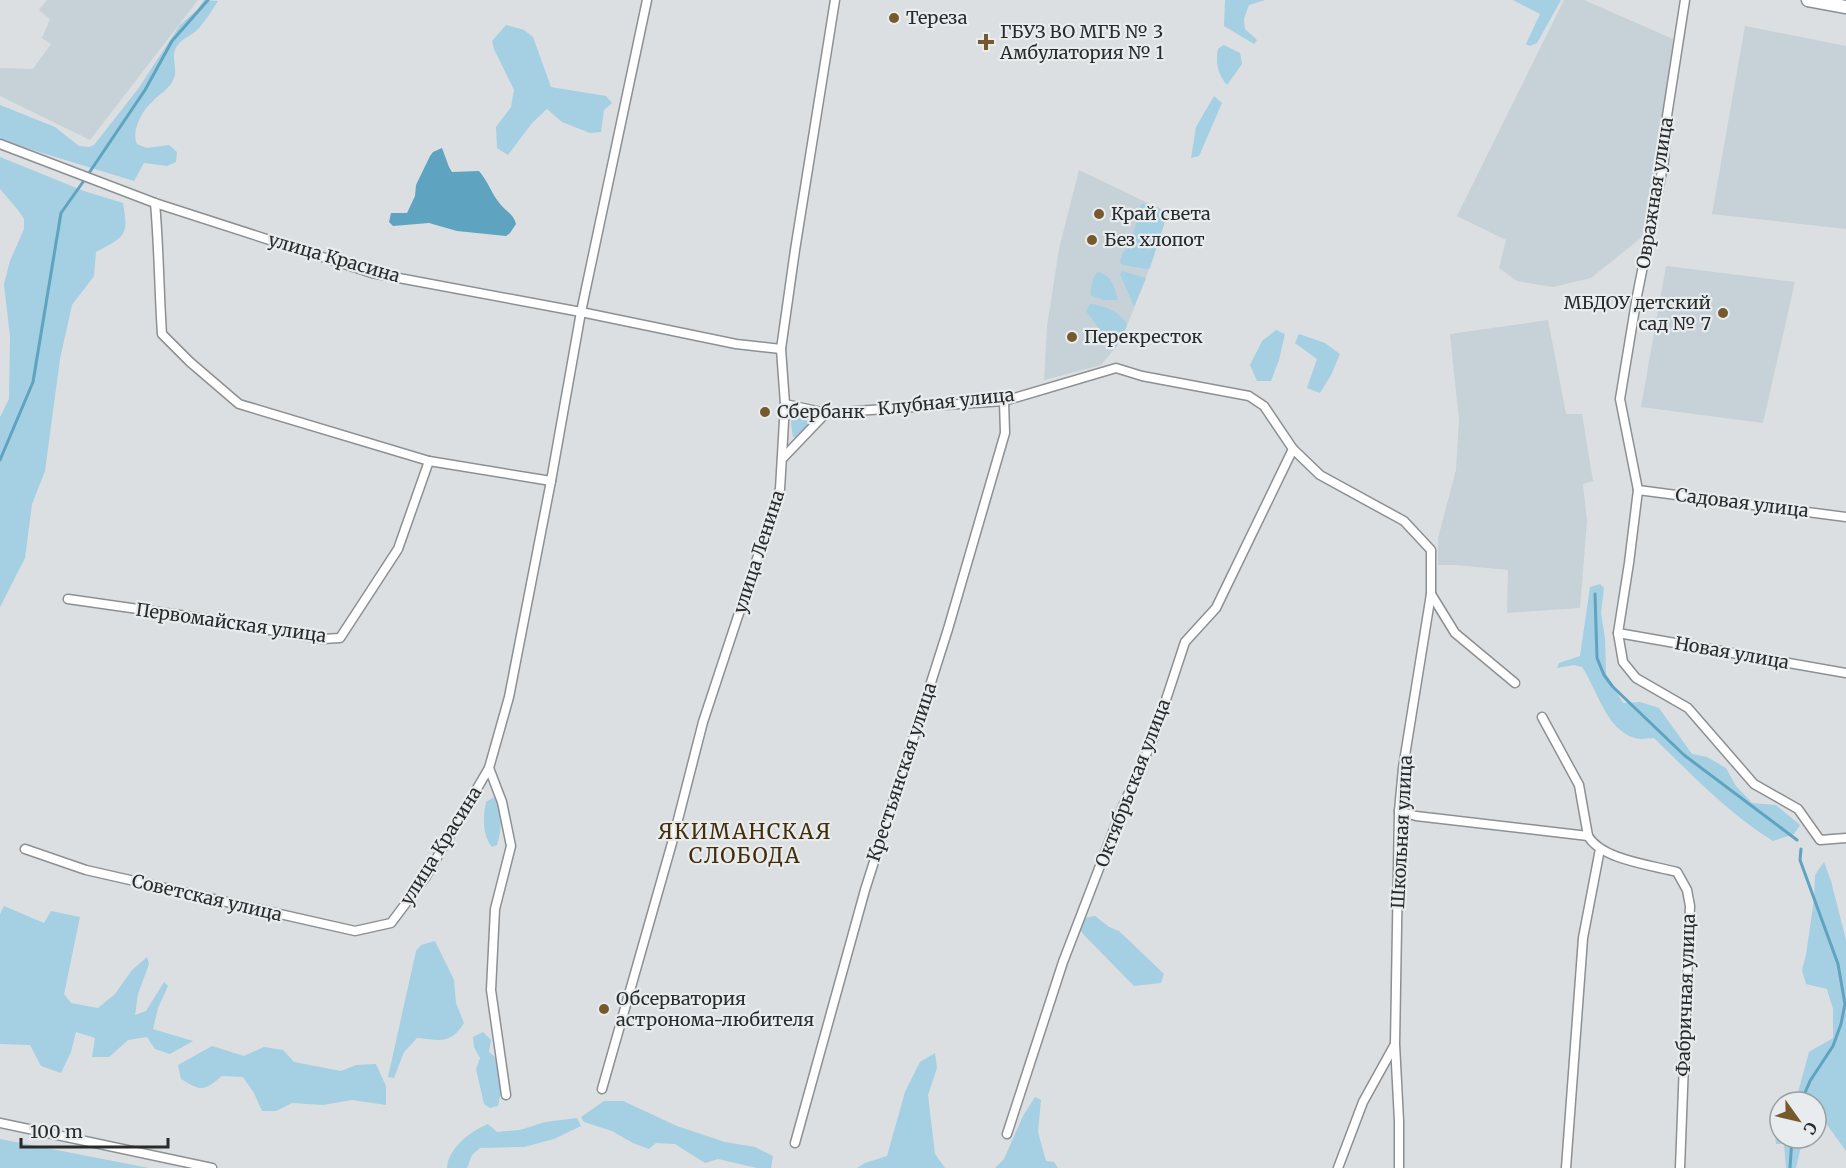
<svg xmlns="http://www.w3.org/2000/svg" width="1846" height="1168" font-family="Merriweather,serif">
<style>
.built{fill:#c6d2d7}
.green{fill:#a5cfe2}
.water{fill:#5ea3c0}
.lines{fill:none;stroke-linecap:round;stroke-linejoin:round}
.stream{stroke:#5ea3c0;stroke-width:3}
.minor-casing{stroke:#8c9092;stroke-width:11}
.secondary-casing{stroke:#8c9092;stroke-width:15}
.minor{stroke:#fff;stroke-width:8}
.secondary{stroke:#fff;stroke-width:12}
.poi-dot{fill:#765a2d;stroke:#e8ecee;stroke-width:2}
.labels{text-anchor:middle;stroke-width:4.5;stroke-linejoin:round;paint-order:stroke}
.poi-label{font-size:18px;fill:#292b2b;stroke:#e8ecee;text-anchor:start}
.street-label{font-size:18px;fill:#292b2b;stroke:#e8ecee}
.quarter-label{font-size:21px;letter-spacing:1.5px;fill:#422d06;stroke:#e8ecee}
</style>
<rect width="100%" height="100%" fill="#dbdfe1"/>
<g class="built">
<path d="M47 0H198L90 140 0 96V68L33 69 51 44 42 38 50 19 39 10Z"/>
<path d="M1564 0H1584L1673 39 1663 139 1642 237 1591 278 1553 287 1517 281 1499 268 1506 240 1457 216Z"/>
<path d="M1745 26 1846 46V229L1712 214Z"/>
<path d="M1079 170 1152 205 1164 211 1167 215 1146 278 1122 338 1116 347 1101 365 1044 380 1047 327 1059 249Z"/>
<path d="M1666 266 1795 282 1763 423 1641 407Z"/>
<path d="M1548 320 1566 414H1582L1593 481 1583 484 1587 521 1580 608 1507 613 1508 570 1456 565H1438V538L1456 470 1459 420 1450 334Z"/>
</g>
<g class="green">
<path d="M204 0 218 1C212 10 206 20 199 28 192 36 183 37 177 46 170 56 178 68 174 78 170 89 159 94 152 102 142 111 131 131 137 144L147 148 169 145 177 152 176 162 167 166 144 163 134 181 0 140V105L55 127 79 146 89 147 94 145 138 89 180 25 197 10Z"/>
<path d="M1225 0H1265L1249 5 1244 19 1245 29 1257 40 1254 44 1224 26Z"/>
<path d="M1513 0H1561L1537 43 1530 46 1526 44 1540 14Z"/>
<path d="M506 25 524 30 533 37 551 87 606 96 612 103 604 110 601 132 590 133 562 122 547 109 532 123 508 155 497 148 496 127 511 107 514 90 494 49 492 41Z"/>
<path d="M1224 45 1240 53 1242 64 1227 85C1218 75 1215 62 1218 49Z"/>
<path d="M1214 96 1222 103 1199 156 1191 158 1196 127Z"/>
<path d="M0 157 84 191 123 203C129 237 125 236 96 252L94 276 72 305 60 359 45 471 32 504 25 558 0 607V417L9 399 10 337 4 284 10 261 24 229V219L18 210 0 189Z"/>
<path d="M1142 204C1152 205 1161 207 1167 215L1150 268 1147 269 1123 265 1120 262 1123 252 1129 248 1139 214V208Z"/>
<path d="M1122 271 1146 278 1134 307 1120 274Z"/>
<path d="M1098 272C1112 275 1115 288 1118 300H1104L1090 295 1093 278Z"/>
<path d="M1090 304C1104 305 1121 312 1127 325L1122 338 1116 347 1112 346 1086 311Z"/>
<path d="M1276 330 1285 334 1279 360 1271 381H1257L1250 365 1262 341Z"/>
<path d="M1299 334 1325 343 1340 354 1331 375 1320 393 1307 388 1317 359 1295 343Z"/>
<path d="M797 413 816 416V419L797 437H793C792 428 788 417 797 413Z"/>
<path d="M1600 584 1604 588 1601 613 1605 638 1606 674 1623 703 1640 702 1659 708 1692 754 1707 757 1726 768 1736 786 1752 803 1776 805 1800 825 1794 834 1773 841C1728 813 1692 775 1654 738 1648 738 1641 740 1635 738 1606 730 1597 689 1582 667L1574 665 1557 668 1559 663 1580 656 1590 587Z"/>
<path d="M494 797C503 812 502 829 497 845L492 847C482 835 483 816 486 802Z"/>
<path d="M1824 862 1831 881 1846 940V1151L1825 1122 1816 1123V1102H1794L1796 1100 1809 1052 1833 1038V1009L1827 989 1806 984 1802 970 1806 955 1814 899 1815 875Z"/>
<path d="M4 906 44 923 51 911 80 917 64 994 71 1003 98 1008 115 994 132 970 147 957 149 964 138 994 135 1015 146 1011 164 982 168 986 158 1008 153 1029 193 1041 170 1054 155 1049 147 1037 128 1040 109 1057H92L95 1038 76 1032 71 1052 61 1073 41 1066 30 1045 0 1044V914Z"/>
<path d="M1095 916 1109 927 1119 931 1164 974 1161 983 1134 986 1084 935 1080 930 1084 918Z"/>
<path d="M435 941 454 980 456 1003 464 1023C450 1045 440 1040 417 1038L404 1052 394 1078 388 1077 416 951 421 945Z"/>
<path d="M483 1032 491 1040 489 1052 495 1057 501 1091 498 1106 490 1108 484 1104 476 1069 480 1058 474 1047 473 1037Z"/>
<path d="M212 1046 244 1056 264 1047 283 1050 294 1062 341 1071 356 1065 376 1064 386 1086V1105L352 1100 323 1105 292 1103 276 1111H262L254 1093 243 1077 222 1076C204 1091 202 1092 181 1079L178 1065Z"/>
<path d="M935 1053 937 1068 928 1095 935 1154 945 1168H857L865 1163 887 1156 905 1092 920 1062Z"/>
<path d="M1035 1097 1041 1100 1038 1132 1046 1161 1054 1162 1058 1168H995L1004 1159 1023 1116Z"/>
<path d="M604 1101H623L677 1126 725 1142 755 1147 773 1156 771 1168H757L718 1159 705 1163 675 1144 656 1143 649 1149 633 1143 612 1131 584 1122 581 1117Z"/>
<path d="M1780 1110V1138H1803L1796 1168H1786L1784 1144H1776L1773 1114Z"/>
<path d="M577 1118 581 1126 554 1139 524 1147 480 1148 472 1155 467 1168H447C448 1148 471 1131 488 1124L497 1132 520 1130 545 1122Z"/>
<path d="M0 1139 149 1168H0Z"/>
</g>
<path class="water" d="M442 148 449 167 452 172 479 171C488 181 492 195 501 205 506 211 514 215 516 224L510 233 506 236 457 231 429 223 393 226 389 222 391 213H407L415 196 416 185 430 156 433 152Z"/>
<g class="lines">
<g class="stream">
<path d="M89 173 145 90 172 41 208 0"/>
<path d="M0 460 33 382 61 213 83 182"/>
<path d="M1595 594 1597 658 1604 675 1613 687 1684 755 1797 840"/>
<path d="M1801 849 1800 860 1838 964 1845 1004 1841 1024 1833 1046 1810 1081 1801 1102"/>
<path d="M1790 1168 1792 1138"/>
</g>
<g class="minor-casing">
<g id="minor">
<path d="M1685 0 1667 116 1664 161 1637 296 1620 399 1638 490 1629 563 1618 633 1623 662 1636 678 1688 708 1754 784 1798 809 1820 840 1846 838"/>
<path d="M0 144 155 203 372 273 581 312 736 344 781 349"/>
<path d="M155 203C159 246 159 290 162 334L190 362 239 404 429 461 551 481"/>
<path d="M826 413 1004 401 1116 368 1142 376 1249 396 1264 406 1293 449 1320 475 1404 521 1431 550V594L1403 768 1399 811 1395 1044 1399 1121V1168"/>
<path d="M782 459 826 413 785 404"/>
<path d="M1638 490 1846 517"/>
<path d="M1431 594 1455 633 1515 683"/>
<path d="M68 599 187 616 323 639 340 638 398 549 429 461"/>
<path d="M1618 633 1846 673"/>
<path d="M1542 717 1579 785 1588 836C1602 860 1652 865 1677 872L1687 890 1690 906 1680 1168"/>
<path d="M1399 811 1416 816 1588 836"/>
<path d="M25 849 86 870 355 931 391 923 425 878 489 768"/>
<path d="M602 1089 672 843 703 722 780 489 785 404 781 349 795 250 835 0"/>
<path d="M506 1095 491 990 495 909 511 846 502 802 489 768 509 697 551 481 581 312 647 0"/>
<path d="M0 1123 212 1168"/>
<path d="M1007 1134 1063 962 1123 806 1153 739 1185 642 1216 608 1293 449"/>
<path d="M795 1143 865 890 948 629 1005 433 1004 401"/>
<path d="M1338 1168 1363 1102 1394 1046"/>
<path d="M1566 1168 1583 938 1600 849"/>
</g>
</g>
<g class="secondary-casing">
<path id="secondary" d="M1808 0 1846 7"/>
</g>
<use href="#minor" class="minor"/>
<use href="#secondary" class="secondary"/>
</g>
<g class="poi-dot">
<circle cx="894" cy="18" r="6"/>
<path d="M983 33h6v6h6v6h-6v6h-6v-6h-6v-6h6z"/>
<circle cx="1099" cy="214" r="6"/>
<circle cx="1092" cy="240" r="6"/>
<circle cx="1723" cy="313" r="6"/>
<circle cx="1072" cy="337" r="6"/>
<circle cx="765" cy="412" r="6"/>
<circle cx="604" cy="1009" r="6"/>
</g>
<g class="labels">
<g class="poi-label">
<text x="906" y="24">Тереза</text>
<text x="1000" y="38">ГБУЗ ВО МГБ № 3<tspan x="1000" dy="21">Амбулатория № 1</tspan></text>
<text x="1111" y="220">Край света</text>
<text x="1104" y="246">Без хлопот</text>
<text x="1711" y="309" text-anchor="end">МБДОУ детский<tspan x="1711" dy="21">сад № 7</tspan></text>
<text x="1084" y="343">Перекресток</text>
<text x="777" y="418">Сбербанк</text>
<text x="616" y="1005">Обсерватория<tspan x="616" dy="21">астронома-любителя</tspan></text>
</g>
<g class="street-label">
<text transform="translate(1655 193) rotate(-81)" y="6">Овражная улица</text>
<text transform="translate(334 258) rotate(16)" y="6">улица Красина</text>
<text transform="translate(946 402) rotate(-6)" y="6">Клубная улица</text>
<text transform="translate(1742 503) rotate(7)" y="6">Садовая улица</text>
<text transform="translate(759 552) rotate(-72)" y="6">улица Ленина</text>
<text transform="translate(231 623) rotate(8)" y="6">Первомайская улица</text>
<text transform="translate(1732 653) rotate(10)" y="6">Новая улица</text>
<text transform="translate(902 772) rotate(-72)" y="6">Крестьянская улица</text>
<text transform="translate(1133 783) rotate(-69)" y="6">Октябрьская улица</text>
<text transform="translate(1402 832) rotate(-87)" y="6">Школьная улица</text>
<text transform="translate(441 846) rotate(-58)" y="6">улица Красина</text>
<text transform="translate(207 898) rotate(13)" y="6">Советская улица</text>
<text transform="translate(1686 995) rotate(-88)" y="6">Фабричная улица</text>
</g>
<g class="quarter-label">
<text x="745" y="839">ЯКИМАНСКАЯ<tspan x="745" dy="24">СЛОБОДА</tspan></text>
</g>
</g>
<g transform="translate(1798 1120) rotate(124)"><circle r="28" fill="#e8ecee" stroke="#9c9fa0" stroke-width="1.5"/>
<path d="M0-4.5L10 22L0 15L-10 22Z" fill="#765a2d"/>
<text y="-9" font-size="16" font-weight="bold" text-anchor="middle" fill="#292b2b">С</text>
</g>
<path d="M21 1138v9h147v-9" fill="none" stroke="#292b2b" stroke-width="3"/>
<text x="30" y="1138" font-size="18" fill="#292b2b" stroke="#e8ecee" stroke-width="4.5" paint-order="stroke">100 m</text>
</svg>
